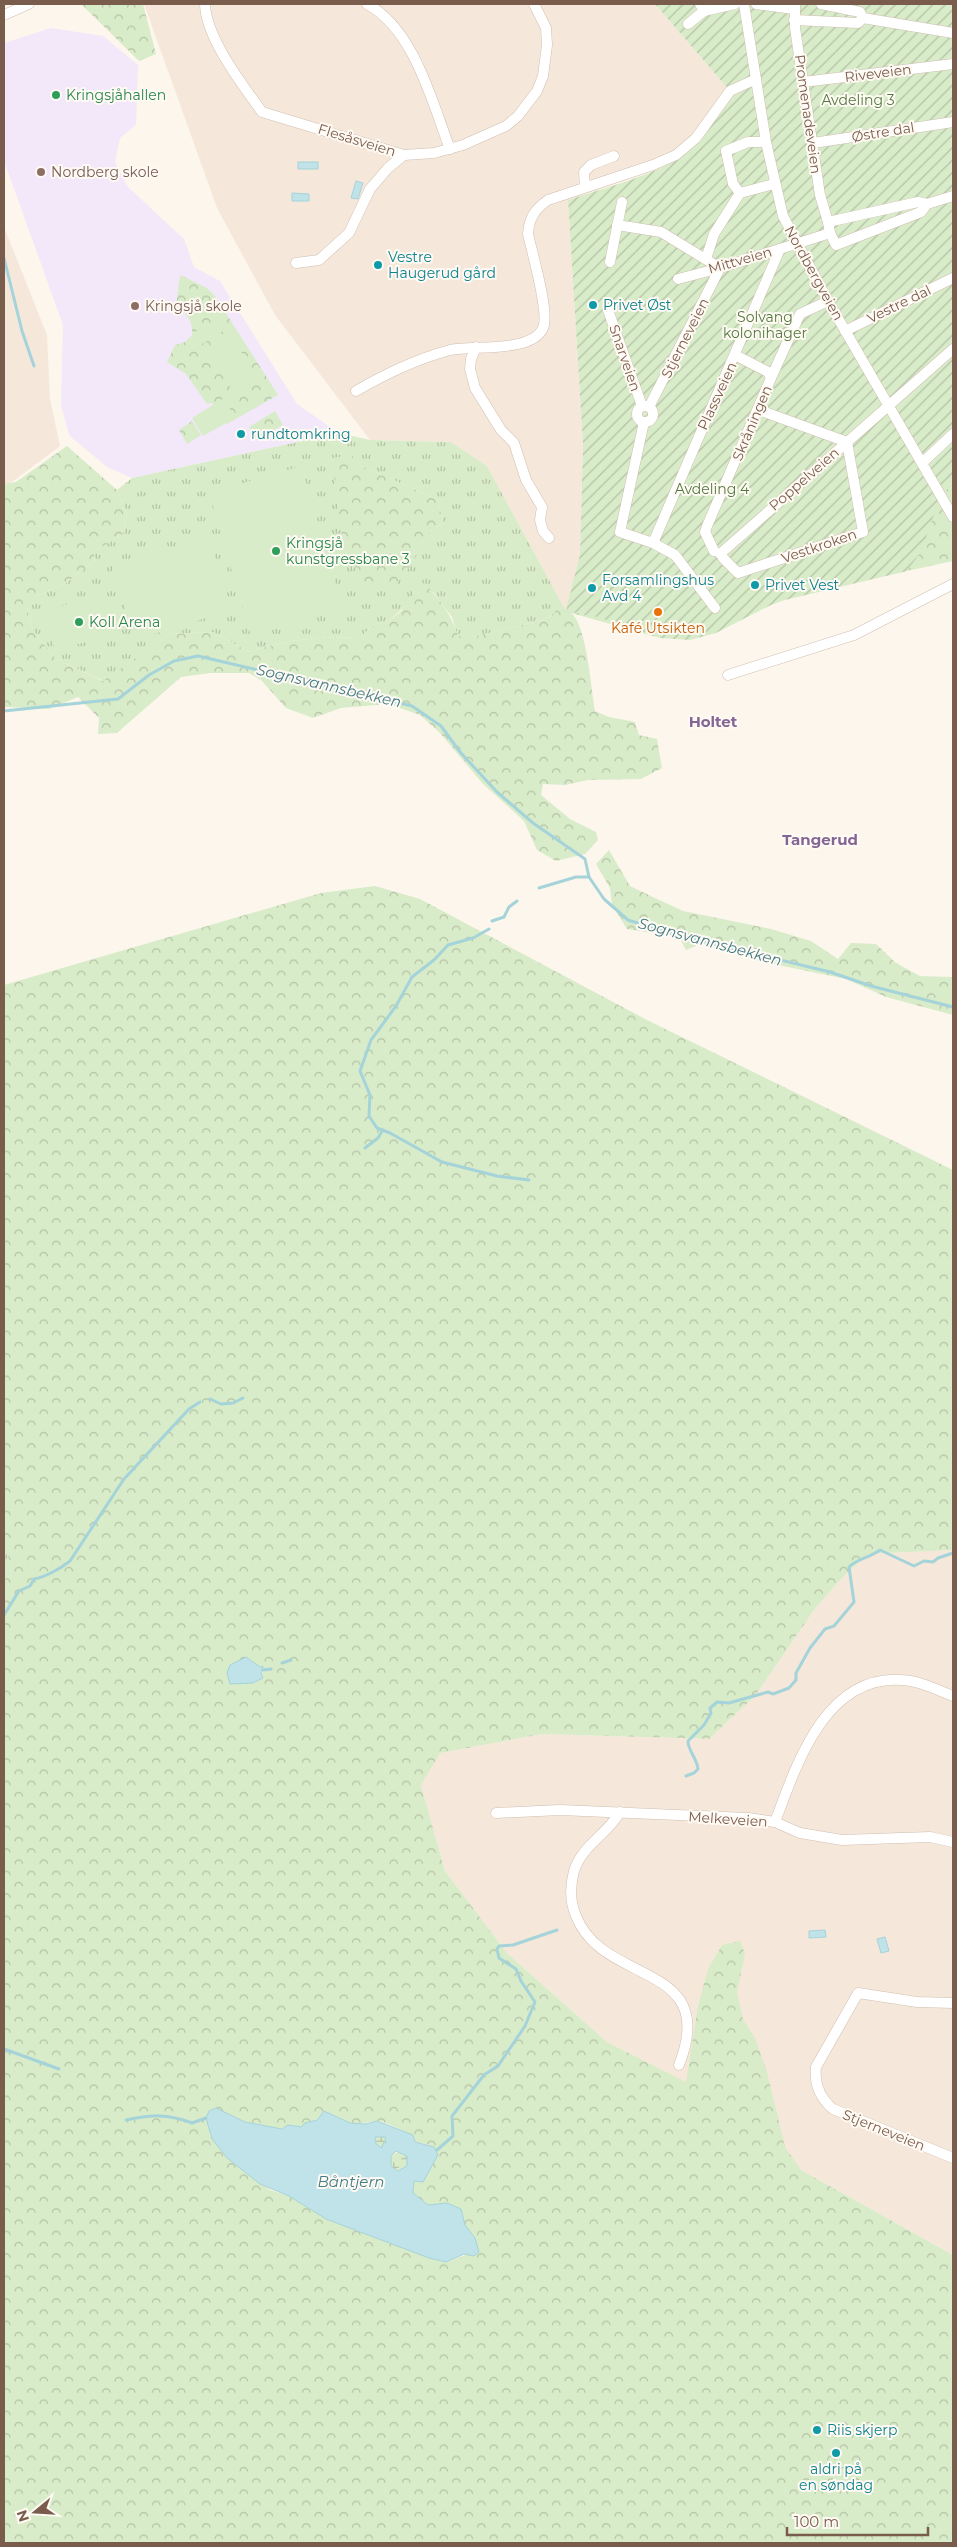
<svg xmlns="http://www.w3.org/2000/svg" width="957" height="2547" font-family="Montserrat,sans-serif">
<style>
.residential{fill:#f5e8da}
.education{fill:#f3e8fa}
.grass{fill:url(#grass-tufts);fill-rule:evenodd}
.forest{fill:url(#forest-crowns);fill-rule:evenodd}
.wetland{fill:url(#wetland-marsh)}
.garden{fill:url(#garden-furrows)}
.pitch{fill:#d8ecc9}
.water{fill:#bfe3e8;stroke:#a5d3da;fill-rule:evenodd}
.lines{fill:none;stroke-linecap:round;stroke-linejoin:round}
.stream{stroke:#a5d3da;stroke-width:3}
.minor-casing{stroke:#d1beb0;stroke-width:11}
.minor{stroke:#fff;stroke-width:10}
.leisure-dot{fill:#2e9e5b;stroke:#fffaf3;stroke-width:2}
.education-dot{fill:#8d6e63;stroke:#fffaf3;stroke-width:2}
.culture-dot{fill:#0f9aa8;stroke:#fffaf3;stroke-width:2}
.food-dot{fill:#e8710a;stroke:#fffaf3;stroke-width:2}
.labels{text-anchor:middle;stroke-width:4;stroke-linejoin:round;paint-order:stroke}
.street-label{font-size:14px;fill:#7a5c4d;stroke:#fffaf3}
.leisure-label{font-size:14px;fill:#27864d;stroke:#fffaf3;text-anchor:start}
.park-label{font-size:14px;fill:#537a41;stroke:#fffaf3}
.education-label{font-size:14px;fill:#785e54;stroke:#fffaf3;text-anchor:start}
.culture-label{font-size:14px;fill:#0d838f;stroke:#fffaf3;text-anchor:start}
.food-label{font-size:14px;fill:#c56008;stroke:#fffaf3}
.water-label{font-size:15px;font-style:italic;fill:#437c86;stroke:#fffaf3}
.neighbourhood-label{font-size:15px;font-weight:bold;fill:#846695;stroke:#fffaf3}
</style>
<defs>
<pattern id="grass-tufts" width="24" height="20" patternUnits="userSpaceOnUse" patternTransform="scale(1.25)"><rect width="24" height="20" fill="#d8ecc9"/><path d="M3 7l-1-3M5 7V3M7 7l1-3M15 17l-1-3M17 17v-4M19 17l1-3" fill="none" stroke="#b4c2a5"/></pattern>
<pattern id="forest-crowns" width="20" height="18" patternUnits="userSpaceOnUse" patternTransform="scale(1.25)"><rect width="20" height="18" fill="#d8ecc9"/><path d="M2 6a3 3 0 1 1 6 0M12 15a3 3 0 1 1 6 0" fill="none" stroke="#b4c2a5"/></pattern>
<pattern id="wetland-marsh" width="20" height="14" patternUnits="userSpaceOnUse" patternTransform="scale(1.25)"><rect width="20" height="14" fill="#d8ecc9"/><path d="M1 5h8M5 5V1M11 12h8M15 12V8" fill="none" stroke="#b4c2a5"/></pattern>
<pattern id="garden-furrows" width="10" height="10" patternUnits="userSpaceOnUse" patternTransform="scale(1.25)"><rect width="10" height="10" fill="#d8ecc9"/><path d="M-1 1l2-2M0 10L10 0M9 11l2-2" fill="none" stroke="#b4c2a5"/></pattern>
</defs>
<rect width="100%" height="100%" fill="#fdf6ec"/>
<g class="residential">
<path d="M144 4H655L730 91 707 131 689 151 655 170 568 200 583 444 580 555 566 611 487 466 451 442 370 440 275 315 217 208Z"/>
<path d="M4 227 47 335 50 399 60 446 4 488Z"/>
<path d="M953 1550V2255L801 2170 713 2096 607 2042 507 1953 445 1871 421 1785 439 1753 542 1734 709 1739 755 1696 814 1610 842 1578 868 1554Z"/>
</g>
<path class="education" d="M51 28 103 36 138 65 136 125 120 138 115 162 127 186 184 239 194 267 220 281 297 404 339 433 132 478 107 467 69 435 61 405 63 325 4 161V43Z"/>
<g class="grass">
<path d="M339 433 370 440 451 442 487 466 566 611 559 607 550 617 531 623 472 637H458L452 617 433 592 415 591 410 601 389 621 374 624 360 638C321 635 286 640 249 652L213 632 170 634 104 681 56 659 33 631 27 606 43 593 66 583 96 560 93 552 123 534 127 515 117 490 132 478ZM351 456 364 467 438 500 443 523 430 532Z"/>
<path d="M4 1550 9 1559 12 1574 4 1580Z"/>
</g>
<g class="forest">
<path d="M81 4H143L156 54 139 61Z"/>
<path d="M180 275 207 288 215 296 278 395 227 424 212 403 207 404 186 374 167 362 175 345 185 342 192 335C193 320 187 314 176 306Z"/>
<path d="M275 411 283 425 257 440 249 427Z"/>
<path d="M192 421 201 435 187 444 179 430Z"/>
<path d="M67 446 117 490 127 515 123 534 93 552 96 560 66 583 43 593 27 607 33 631 56 659 103 681 170 634 213 632 249 652C286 640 321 635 360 638L374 624 389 621 400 612 422 582C439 597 451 614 458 636L472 637 531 623 550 617 559 607 566 610 580 555 660 638 571 613C587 625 591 690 595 711L609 717 635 722 639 735 657 739 662 768 641 779 588 780 565 785 543 784 541 795 570 819 596 832 598 840 585 854 556 861 537 850 524 821 483 784 440 733 420 715 388 704 341 708 313 718 286 708 261 680 249 673H210L181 677 117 733 98 734 99 718 78 697 49 709 4 707V484L16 482Z"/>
<path d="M351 455 364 467 438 500 443 523 430 532 411 565 395 586 364 590 341 532 332 458Z"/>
<path d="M953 483V561L879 577 941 495Z"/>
<path d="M609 850 630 886 655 898 683 911 771 929 811 941 838 959 851 943 876 944 896 963 920 976 953 977V1015L886 997 846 979 758 961 717 946 701 944 686 950 679 937 627 929 612 905 610 888 596 864Z"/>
<path d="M375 886 420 899 647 1020 953 1170V1550L868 1554 842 1578 814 1610 755 1696 709 1739 542 1734 440 1753 421 1785 445 1871 507 1953 607 2042 686 2082 698 2006 708 1969 722 1945 740 1941 745 1954 737 1992 743 2019 755 2038 767 2072 785 2147 801 2170 953 2255V2543H4V1580L12 1574 9 1559 4 1550V985L321 893ZM258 1666H263V1672L250 1682H229L230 1677ZM215 2108C234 2118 271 2136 291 2125L301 2128C308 2121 317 2122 321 2114 338 2114 337 2120 350 2123 360 2126 367 2121 377 2121 384 2121 405 2132 413 2135L415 2142 430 2145 428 2173 423 2182 414 2181 413 2193 428 2205H435L462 2217 465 2225 475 2238 468 2254 447 2262 429 2258 326 2219 289 2196 270 2190 227 2158 210 2135Z"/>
</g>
<g class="wetland">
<path d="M376 2136 385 2137 386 2144H383L382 2147 378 2148 375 2144Z"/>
<circle cx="399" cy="2161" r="9"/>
</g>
<path class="garden" d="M655 4H953V483L941 495 921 552 907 571 785 600 771 605 716 633 690 640 660 638 594 616 566 611 580 555 583 444 568 200C603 188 661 174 689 151 707 136 718 111 730 91Z"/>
<g class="pitch">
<path d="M220 317 227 329 202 344 195 332Z"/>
<path d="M231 335 259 382 236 397 207 350Z"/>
<path d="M224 398 235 418 203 436 192 418Z"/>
<path d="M301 466 343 608 251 636 209 493Z"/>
<path d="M209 537 232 610 135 640 112 567Z"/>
<path d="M103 594 115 633 55 651 44 611Z"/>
</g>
<g class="water">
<rect x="298" y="162" width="20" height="7"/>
<path d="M356 181 363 183 358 199 351 198Z"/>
<path d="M292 193 309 194V201H292Z"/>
<path d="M246 1657 260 1667 263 1666 261 1674 263 1678 253 1683 230 1684 227 1673 230 1665Z"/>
<path d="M825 1930 826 1937 809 1938V1931Z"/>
<path d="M885 1937 889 1951 881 1953 877 1939Z"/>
<path d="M216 2108 245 2122 282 2129 288 2125 301 2127 305 2123 317 2120 324 2111 350 2123 365 2124 377 2121 413 2135 415 2142 434 2147 438 2155 423 2182 414 2181 413 2193 428 2205 447 2203 461 2209 465 2225 475 2238 479 2252 474 2256 464 2254 446 2262 429 2258 326 2219 289 2196 260 2184 227 2158 212 2139 206 2118 209 2111ZM375 2137H385L386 2143H383L382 2148 376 2144ZM396 2151 407 2156V2166L398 2171 391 2166V2156Z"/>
</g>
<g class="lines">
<g class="stream">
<path d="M4 258 22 331 34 366"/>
<path d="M4 711 118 699 149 675 174 661 198 656 412 706 441 726 460 752 497 792 533 823 585 859 589 877 604 899 628 920 669 933 830 972 871 986 953 1007"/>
<path d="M539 888 576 877H589"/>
<path d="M492 921 504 917 509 907 517 901"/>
<path d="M489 929 473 938 448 945 434 960 412 977 396 1006 371 1040 360 1071 370 1095 369 1116 377 1128 390 1133 442 1162 497 1176 529 1180"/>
<path d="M365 1148 378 1138 382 1131"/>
<path d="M210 1399 221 1404 233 1403 243 1398"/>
<path d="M4 1615 19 1591 30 1586 34 1579C45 1577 60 1569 70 1561L124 1479 189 1409 200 1402"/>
<path d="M282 1663 291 1660"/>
<path d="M263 1670 271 1669"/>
<path d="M686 1776 694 1773 698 1769C697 1758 688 1751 688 1741L704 1725 711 1713 710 1708 717 1702 729 1703 768 1692 773 1694 789 1688 796 1680V1673L810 1648 825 1629 834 1626 854 1602 849 1567C857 1559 869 1558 880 1550L914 1566 924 1561 933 1562 938 1558 953 1553"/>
<path d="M4 2049 59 2069"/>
<path d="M126 2120C152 2115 166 2113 192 2123L206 2118"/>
<path d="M437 2150 453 2136 452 2116 484 2075 498 2066 525 2026 535 2002 521 1981 516 1969 499 1958 497 1949 499 1946 513 1945 557 1930"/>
</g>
<g class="minor-casing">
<g id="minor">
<path d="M205 4C206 38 242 84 262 112L404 155 434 153 463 145 506 126 518 116 537 91 543 76 547 45 546 28 534 4"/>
<path d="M367 4C414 29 432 102 450 149"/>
<path d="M700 4 704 11 735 4"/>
<path d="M744 4 766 142 783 216 828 301 953 517"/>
<path d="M756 4 793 9"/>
<path d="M795 4V28L820 195 828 222"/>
<path d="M821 4 860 12 863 18 953 33"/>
<path d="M4 15 29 4"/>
<path d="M794 20 858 23 863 18"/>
<path d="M688 24 704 11"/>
<path d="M803 82 953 64"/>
<path d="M813 143 953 122"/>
<path d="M585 187 584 172 591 165 614 156"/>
<path d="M740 193 733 184 726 151 748 142H766"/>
<path d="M617 225 661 232 720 268 649 407"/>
<path d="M830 233 836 245 921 212 927 204"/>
<path d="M706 259 714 234 740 193 774 184"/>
<path d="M610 262 622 202"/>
<path d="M296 263 319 260 349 233 370 189 388 168 404 155"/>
<path d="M678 279 720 268 830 233 828 222 918 202 927 204 953 196"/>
<path d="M608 310 642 406"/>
<path d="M845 331 953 278"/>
<path d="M476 347 471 359 470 369 475 388 501 430 514 443 526 480 542 507 540 520 543 531 549 538"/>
<path d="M771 378 800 314 828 301"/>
<path d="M356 391C385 374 417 359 450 350 474 345 532 353 543 328 550 313 532 253 528 234 529 218 535 209 548 200L653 165 676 155 696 138 730 91 756 79"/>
<circle cx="645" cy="414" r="8"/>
<path d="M644 422 620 532 653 543 675 555 715 608"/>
<path d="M922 463 953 434"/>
<path d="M653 543 780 249"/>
<path d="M714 551 705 532 707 526 771 378 768 372 735 355"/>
<path d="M720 554 953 349"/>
<path d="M723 558 738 573 863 532 847 442 759 410"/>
<path d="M728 675 854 635 953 584"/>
<path d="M620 1812C608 1834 582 1845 574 1871 570 1886 570 1902 576 1916 603 1986 720 1961 679 2065"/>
<path d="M496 1813 560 1810 748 1818 775 1822 800 1833 842 1840 930 1837 953 1842"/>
<path d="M775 1822C796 1766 825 1674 902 1680 920 1681 937 1690 953 1696"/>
<path d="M953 2003 917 2002 858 1993 816 2067C814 2085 820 2098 833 2109L953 2158"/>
</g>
</g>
<use href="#minor" class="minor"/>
</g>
<g class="leisure-dot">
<circle cx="56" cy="95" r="5"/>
<circle cx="276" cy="551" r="5"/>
<circle cx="79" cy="622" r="5"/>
</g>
<g class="education-dot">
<circle cx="41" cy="172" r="5"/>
<circle cx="135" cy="306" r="5"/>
</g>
<g class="culture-dot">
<circle cx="378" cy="265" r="5"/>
<circle cx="593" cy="305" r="5"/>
<circle cx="241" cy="434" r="5"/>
<circle cx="755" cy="585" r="5"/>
<circle cx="592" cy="588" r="5"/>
<circle cx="817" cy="2430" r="5"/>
<circle cx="836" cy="2453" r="5"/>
</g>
<circle class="food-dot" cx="658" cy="612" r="5"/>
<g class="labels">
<g class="street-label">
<text transform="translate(878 73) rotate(-7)" y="5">Riveveien</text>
<text transform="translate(808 114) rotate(82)" y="5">Promenadeveien</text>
<text transform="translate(883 132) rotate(-9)" y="5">Østre dal</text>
<text transform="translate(357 140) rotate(17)" y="5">Flesåsveien</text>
<text transform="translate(740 260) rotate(-16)" y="5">Mittveien</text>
<text transform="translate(814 273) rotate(61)" y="5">Nordbergveien</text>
<text transform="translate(899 304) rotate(-26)" y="5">Vestre dal</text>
<text transform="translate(685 338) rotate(-63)" y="5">Stjerneveien</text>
<text transform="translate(625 358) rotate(71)" y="5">Snarveien</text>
<text transform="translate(717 396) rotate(-65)" y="5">Plassveien</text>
<text transform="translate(752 423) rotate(-67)" y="5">Skråningen</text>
<text transform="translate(804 479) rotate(-41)" y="5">Poppelveien</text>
<text transform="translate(819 546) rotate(-19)" y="5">Vestkroken</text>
<text transform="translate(728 1819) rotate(4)" y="5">Melkeveien</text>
<text transform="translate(884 2130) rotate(22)" y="5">Stjerneveien</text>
</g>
<g class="leisure-label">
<text x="66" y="100">Kringsjåhallen</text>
<text x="286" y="548">Kringsjå<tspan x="286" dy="16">kunstgressbane 3</tspan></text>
<text x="89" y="627">Koll Arena</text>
</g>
<g class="park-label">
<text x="858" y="105">Avdeling 3</text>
<text x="765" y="322">Solvang<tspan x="765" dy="16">kolonihager</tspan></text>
<text x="712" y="494">Avdeling 4</text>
</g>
<g class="education-label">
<text x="51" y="177">Nordberg skole</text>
<text x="145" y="311">Kringsjå skole</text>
</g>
<g class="culture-label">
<text x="388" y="262">Vestre<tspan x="388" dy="16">Haugerud gård</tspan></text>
<text x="603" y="310">Privet Øst</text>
<text x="251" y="439">rundtomkring</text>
<text x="602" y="585">Forsamlingshus<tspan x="602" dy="16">Avd 4</tspan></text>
<text x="765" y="590">Privet Vest</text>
<text x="827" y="2435">Riis skjerp</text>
<text x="836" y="2474" text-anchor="middle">aldri på<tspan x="836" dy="16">en søndag</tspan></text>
</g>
<g class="food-label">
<text x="658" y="633">Kafé Utsikten</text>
</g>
<g class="water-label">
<text transform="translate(329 686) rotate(13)" y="5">Sognsvannsbekken</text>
<text transform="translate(710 942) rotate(15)" y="5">Sognsvannsbekken</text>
<text x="351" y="2187">Båntjern</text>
</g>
<g class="neighbourhood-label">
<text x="713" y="727">Holtet</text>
<text x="820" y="845">Tangerud</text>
</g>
</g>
<rect width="957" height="2547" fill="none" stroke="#7a5c4d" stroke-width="10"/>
<g transform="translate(35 2512) rotate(252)" stroke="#fffaf3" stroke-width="4" paint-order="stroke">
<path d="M0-4L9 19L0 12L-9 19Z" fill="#7a5c4d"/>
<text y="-8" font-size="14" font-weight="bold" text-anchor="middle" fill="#7a5c4d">N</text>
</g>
<path d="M787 2527v8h141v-8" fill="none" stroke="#7a5c4d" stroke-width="2.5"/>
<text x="794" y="2527" font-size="15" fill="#7a5c4d" stroke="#fffaf3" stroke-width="4" paint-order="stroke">100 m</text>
</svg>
